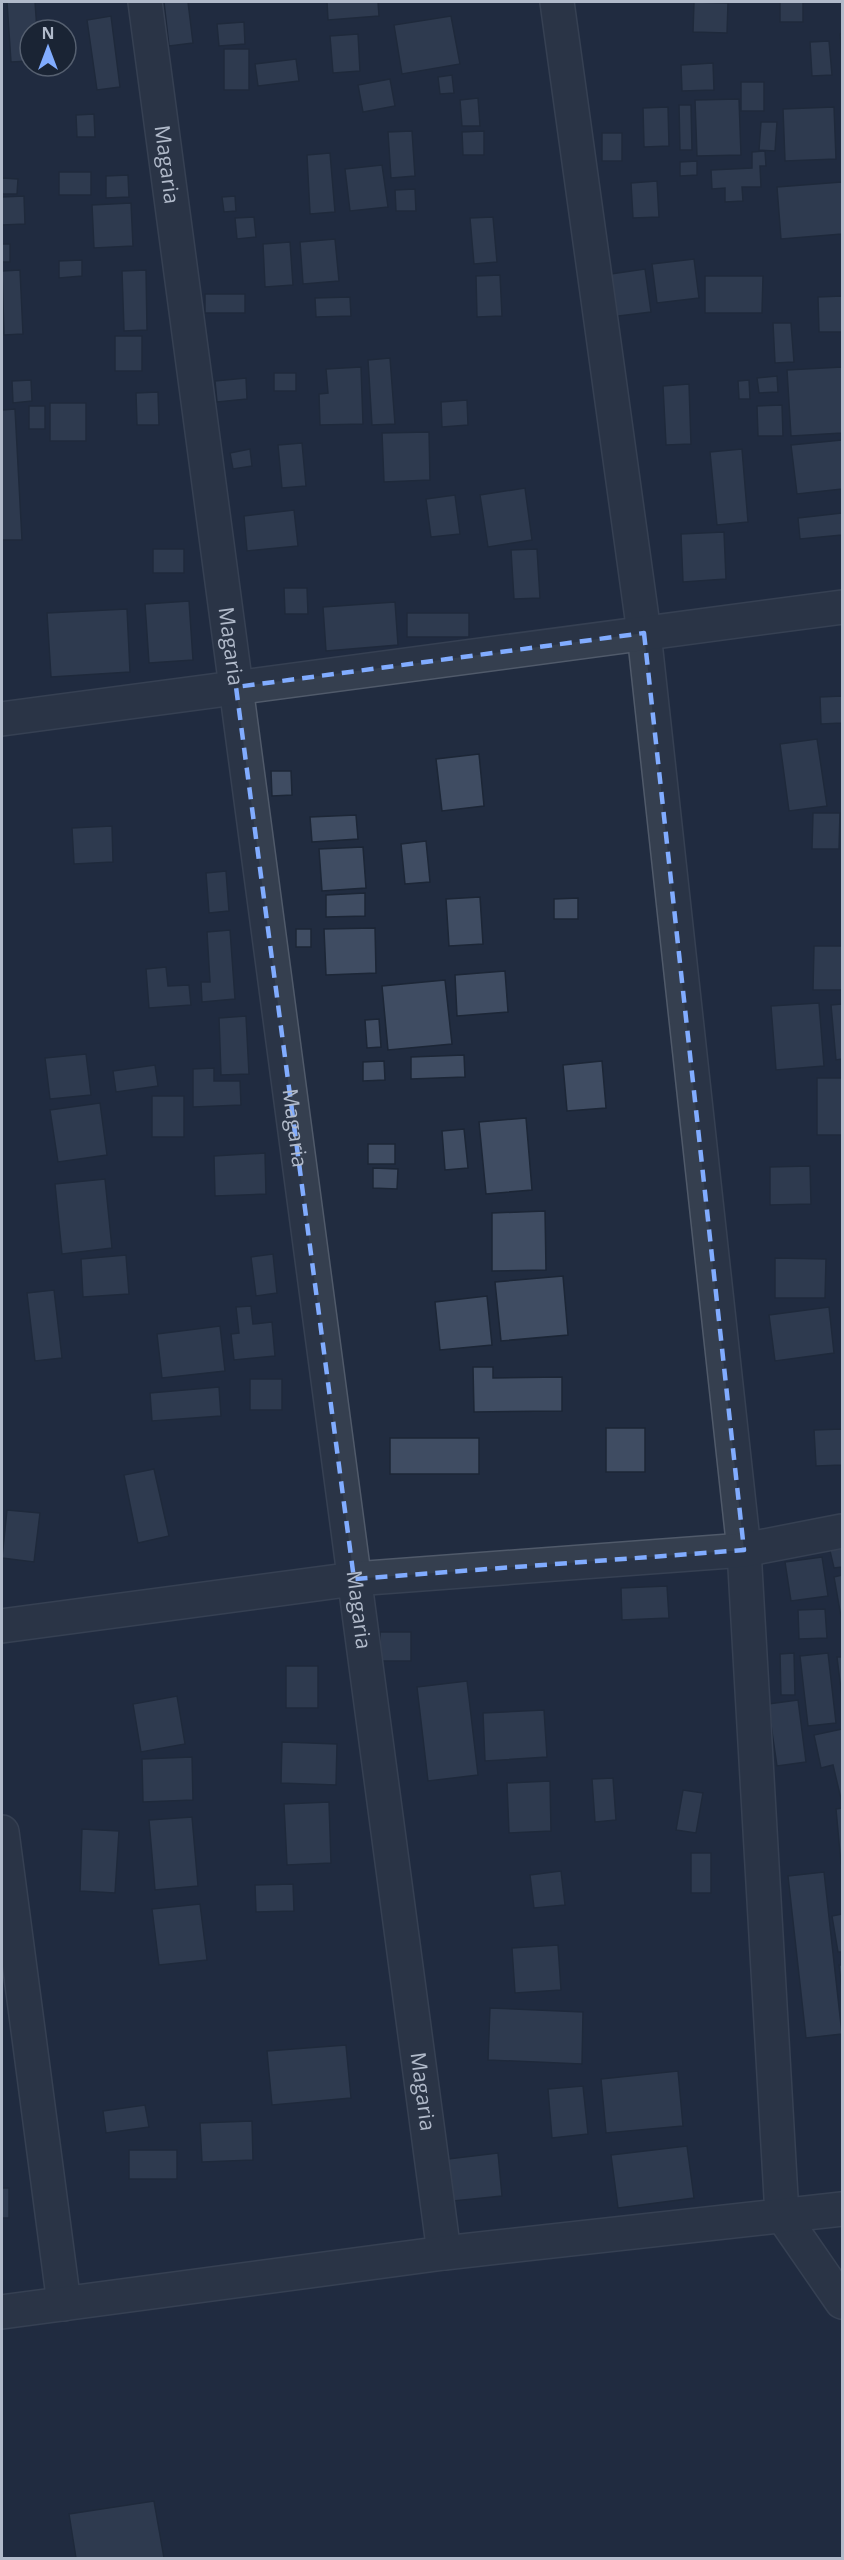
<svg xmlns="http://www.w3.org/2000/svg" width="844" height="2560" font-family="'Open Sans',sans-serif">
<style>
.building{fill:#3f4c62;stroke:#1c2636;stroke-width:1.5}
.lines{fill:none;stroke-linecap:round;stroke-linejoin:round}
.street-casing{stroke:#505a6a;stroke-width:36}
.street{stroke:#353f4f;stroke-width:33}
.marked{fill:none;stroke:#81acff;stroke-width:4.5;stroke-dasharray:12 8;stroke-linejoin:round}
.labels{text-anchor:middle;stroke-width:5;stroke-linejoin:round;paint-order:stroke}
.street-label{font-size:21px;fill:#b1baca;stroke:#1a2434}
</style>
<rect width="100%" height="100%" fill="#212c40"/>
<g class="building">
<path d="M7 2H35L37 30H30V61L11 62Z"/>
<path d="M164 2H188L193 43 169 46Z"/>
<path d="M327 2H378L379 16 328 20Z"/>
<path d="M694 2 728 3 727 33 693 32Z"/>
<rect x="780" y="2" width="23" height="20"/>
<path d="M111 16 120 87 97 90 87 20Z"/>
<path d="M451 16 460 64 402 74 394 25Z"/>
<path d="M244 22 245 44 219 46 217 24Z"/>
<path d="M358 34 360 71 333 73 330 36Z"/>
<path d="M840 34H842V61Z"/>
<path d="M829 41 832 75 812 76 810 42Z"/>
<rect x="224" y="49" width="25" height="41"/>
<path d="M296 59 299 81 258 86 255 64Z"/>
<path d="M713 63 714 90 682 91 681 65Z"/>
<path d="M452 75 454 93 440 94 438 77Z"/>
<path d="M390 79 395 106 363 112 358 85Z"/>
<rect x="741" y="82" width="23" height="29"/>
<path d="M478 98 480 126H462L460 100Z"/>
<path d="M739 99 741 155 697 156 695 100Z"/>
<path d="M679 105H691L692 150H680Z"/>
<path d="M668 107 669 146 644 147 643 108Z"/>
<path d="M834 107 836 159 785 161 783 109Z"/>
<path d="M94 114 95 137H77L76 115Z"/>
<path d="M761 122H777L775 151 759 150Z"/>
<path d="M412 131 415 176 391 178 388 132Z"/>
<path d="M484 131V155H463L462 132Z"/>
<rect x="602" y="133" width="20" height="28"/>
<path d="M765 151 766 166H760L761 187H742L743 201 725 202V188L712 189 711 170 752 168V152Z"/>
<path d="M330 153 335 212 310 214 307 155Z"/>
<path d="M697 161V175L680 176V162Z"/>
<path d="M382 165 388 207 350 211 345 169Z"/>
<rect x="59" y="172" width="32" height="23"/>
<path d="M128 175 129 197 106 198V176Z"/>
<path d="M2 178 18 179 17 194H2Z"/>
<path d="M657 181 659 217 633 218 631 183Z"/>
<path d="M842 182V234L781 239 777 187Z"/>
<path d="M415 189 416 211H396L395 190Z"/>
<path d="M24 196 25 224 2 225V197Z"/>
<path d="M235 196 236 211 224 212 222 197Z"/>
<path d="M131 203 133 246 94 248 92 205Z"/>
<path d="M254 217 256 237 237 239 235 218Z"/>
<path d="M493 217 497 262 474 264 470 218Z"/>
<path d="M335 239 339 281 303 284 300 242Z"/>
<path d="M290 242 293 285 265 287 263 244Z"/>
<rect x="2" y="244" width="8" height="18"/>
<path d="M694 259 699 298 657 303 652 264Z"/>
<path d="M82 260V276L59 278V261Z"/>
<path d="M645 269 651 312 610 317 604 275Z"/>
<path d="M20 270 23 334 4 335 2 271Z"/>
<path d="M146 270 147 330 124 331 122 271Z"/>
<path d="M500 275 502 316 477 317 476 276Z"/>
<path d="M705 276H763L762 313H705Z"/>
<rect x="205" y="294" width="40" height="19"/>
<path d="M842 296V332H819L818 297Z"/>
<path d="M350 297 351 316 316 317 315 298Z"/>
<path d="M773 323H791L794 362 775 363Z"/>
<rect x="115" y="336" width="27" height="35"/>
<path d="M390 358 395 424 372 425 368 360Z"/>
<path d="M361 367 363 424 320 425 319 394 328 393 326 369Z"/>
<path d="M842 367V433L791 436 787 370Z"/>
<rect x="274" y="373" width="22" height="18"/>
<path d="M777 376 778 392 759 393 757 378Z"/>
<path d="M246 378 247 399 217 402 215 381Z"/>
<path d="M31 380 32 401 13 403 12 381Z"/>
<path d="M749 380 750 399H739L738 381Z"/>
<path d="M689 384 691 444 666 445 663 386Z"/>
<path d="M158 392 159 425H137L136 393Z"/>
<path d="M467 400 468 425 442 427 441 402Z"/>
<rect x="50" y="403" width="36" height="38"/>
<path d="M782 405 783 436H758L757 406Z"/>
<rect x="29" y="406" width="16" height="23"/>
<path d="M15 409 22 540H2V410Z"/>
<path d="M429 432 430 480 384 482 382 433Z"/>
<path d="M842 440V489L797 494 791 445Z"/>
<path d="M302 443 306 486 282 488 278 445Z"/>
<path d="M250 449 252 466 233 469 230 453Z"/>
<path d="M742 449 748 522 717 525 710 452Z"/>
<path d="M525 488 532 540 488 547 480 495Z"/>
<path d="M455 495 460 534 431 537 426 499Z"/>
<path d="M294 510 298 546 247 551 244 516Z"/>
<path d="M842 513V535L800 539 798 518Z"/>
<path d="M724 532 726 579 683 582 681 534Z"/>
<rect x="153" y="549" width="31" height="24"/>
<path d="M537 549 540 598 514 599 511 550Z"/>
<path d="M284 588H307L308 614H285Z"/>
<path d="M189 601 193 660 149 663 145 604Z"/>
<path d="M395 602 398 645 326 651 323 607Z"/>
<path d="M127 609 130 672 51 677 47 613Z"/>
<rect x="407" y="613" width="62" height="24"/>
<path d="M842 696V723L821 724 820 697Z"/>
<path d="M817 739 827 806 789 811 780 744Z"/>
<path d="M479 754 484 806 442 811 436 759Z"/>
<path d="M271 771H291L292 795 272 796Z"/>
<path d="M813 813H840L839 849H812Z"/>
<path d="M356 815 358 839 312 842 310 817Z"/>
<path d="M112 826 113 862 74 864 72 828Z"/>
<path d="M426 841 430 882 405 884 401 844Z"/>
<path d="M363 847 366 888 322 891 319 849Z"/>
<path d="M226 871 229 911 209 913 206 873Z"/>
<path d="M365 893V916L326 917V895Z"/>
<path d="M480 897 483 944 449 946 446 899Z"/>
<path d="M578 898V919H554V899Z"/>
<path d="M375 928 376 973 326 975 324 929Z"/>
<rect x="296" y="929" width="15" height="18"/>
<path d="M230 930 235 999 202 1002 201 982H210L207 932Z"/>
<path d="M814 946H842V990H813Z"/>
<path d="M166 967 168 986 189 985 191 1005 149 1008 146 969Z"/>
<path d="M505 971 508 1012 457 1016 455 975Z"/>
<path d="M445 980 452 1044 388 1050 382 986Z"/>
<path d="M819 1003 824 1066 776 1070 771 1006Z"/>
<path d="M842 1004V1059L836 1060 831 1005Z"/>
<path d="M246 1016 249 1074 221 1075 219 1018Z"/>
<path d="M379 1019 381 1047 367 1048 365 1020Z"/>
<path d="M86 1054 91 1095 50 1099 45 1058Z"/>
<path d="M464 1055 465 1077 411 1079V1057Z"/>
<path d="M384 1061 385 1080 363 1081V1062Z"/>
<path d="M602 1061 606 1108 567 1111 563 1065Z"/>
<path d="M155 1065 158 1086 116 1092 113 1071Z"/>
<path d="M214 1068V1081H240L241 1105 193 1107V1069Z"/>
<rect x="817" y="1078" width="25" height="57"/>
<rect x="152" y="1096" width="32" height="41"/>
<path d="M100 1103 107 1155 58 1162 50 1110Z"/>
<path d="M526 1118 532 1190 486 1194 479 1122Z"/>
<path d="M464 1129 468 1168 445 1170 442 1131Z"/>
<rect x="368" y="1144" width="27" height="20"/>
<path d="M265 1153 266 1194 215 1196 214 1156Z"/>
<path d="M810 1166 811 1204 770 1205V1167Z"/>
<path d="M373 1168 398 1169 397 1189 373 1188Z"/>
<path d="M105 1179 112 1248 62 1254 55 1184Z"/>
<path d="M545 1211 546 1270 492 1271V1213Z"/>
<path d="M273 1254 277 1293 256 1296 251 1257Z"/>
<path d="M126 1255 129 1294 83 1297 81 1259Z"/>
<path d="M775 1258 826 1259 825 1298H775Z"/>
<path d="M563 1276 568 1335 501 1341 495 1282Z"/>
<path d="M54 1290 62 1358 35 1361 27 1293Z"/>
<path d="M487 1296 492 1345 440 1350 435 1302Z"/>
<path d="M251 1306 253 1324 272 1322 275 1356 234 1360 231 1334 239 1333 236 1307Z"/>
<path d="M829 1307 834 1353 775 1361 769 1315Z"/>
<path d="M220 1326 225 1371 162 1378 157 1334Z"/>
<path d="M473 1367H493V1378L562 1377V1411L474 1412Z"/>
<rect x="250" y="1379" width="32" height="31"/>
<path d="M219 1387 221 1416 152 1421 150 1393Z"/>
<rect x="606" y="1428" width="39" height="44"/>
<path d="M842 1429V1465L816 1466 814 1430Z"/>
<rect x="390" y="1438" width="89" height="36"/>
<path d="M154 1469 169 1536 138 1543 124 1475Z"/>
<path d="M7 1510 40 1513 34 1562 2 1558Z"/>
<path d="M842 1535V1567L834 1568 827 1538Z"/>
<path d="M822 1557 828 1596 791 1601 785 1562Z"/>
<path d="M842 1575V1617H841L834 1577Z"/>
<path d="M667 1586 669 1618 622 1620 621 1588Z"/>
<path d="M825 1609 827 1638 799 1639 798 1610Z"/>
<rect x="380" y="1632" width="31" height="29"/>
<path d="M794 1653 795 1695H781L780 1654Z"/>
<path d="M828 1653 836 1723 808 1726 800 1656Z"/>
<path d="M837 1657H842V1698Z"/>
<rect x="286" y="1666" width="32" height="42"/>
<path d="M467 1681 478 1775 428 1781 417 1687Z"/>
<path d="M177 1696 185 1744 141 1752 133 1704Z"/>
<path d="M798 1700 806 1762 777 1766 768 1704Z"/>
<path d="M544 1710 547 1757 485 1761 483 1713Z"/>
<path d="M842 1729V1799H841L833 1765 821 1768 814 1735Z"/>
<path d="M282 1742 337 1744 336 1785 281 1783Z"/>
<path d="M192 1757 193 1800 143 1802 142 1759Z"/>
<path d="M613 1778 616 1820 595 1822 592 1779Z"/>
<path d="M550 1781 551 1831 509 1833 507 1783Z"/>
<path d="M683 1790 703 1793 696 1833 676 1830Z"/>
<path d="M329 1802 331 1863 287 1865 284 1804Z"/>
<path d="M842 1808V1864H841L836 1809Z"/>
<path d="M192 1817 198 1886 155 1890 149 1820Z"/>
<path d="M82 1829 119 1831 115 1893 80 1891Z"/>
<rect x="691" y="1853" width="20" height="40"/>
<path d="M561 1871 565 1905 534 1908 530 1875Z"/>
<path d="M824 1872 842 2034 806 2038 788 1876Z"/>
<path d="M293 1884 294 1911 256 1912 255 1885Z"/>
<path d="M200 1904 207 1960 159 1965 152 1909Z"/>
<path d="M842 1914V1952H838L832 1916Z"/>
<path d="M558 1945 561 1990 515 1993 512 1948Z"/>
<path d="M839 1965H842V1990Z"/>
<path d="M490 2008 583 2012 582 2064 488 2060Z"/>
<path d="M346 2045 351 2098 272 2105 267 2051Z"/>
<path d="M678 2071 683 2126 606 2133 601 2079Z"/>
<path d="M583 2086 588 2134 552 2138 548 2089Z"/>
<path d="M145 2105 149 2127 106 2133 103 2111Z"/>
<path d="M252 2121 253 2160 202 2162 200 2123Z"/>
<path d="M687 2146 694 2198 618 2208 611 2155Z"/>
<rect x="129" y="2150" width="48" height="29"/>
<path d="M498 2153 502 2196 453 2201 448 2159Z"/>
<rect x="2" y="2188" width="7" height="30"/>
<path d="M154 2501 164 2558H76L69 2514Z"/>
</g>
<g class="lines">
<g class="street-casing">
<g id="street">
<path id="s1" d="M145 2 444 2253"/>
<path d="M557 2 644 633 744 1550 782 2215 842 2302"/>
<path d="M2 719 842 607"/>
<path d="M2 1626 354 1579 744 1550 842 1531"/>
<path d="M2 1832 64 2304"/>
<path d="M2 2312 444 2253 842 2209"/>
</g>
</g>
<use href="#street" class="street"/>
</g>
<path d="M0 0H844V2560H0ZM644 633 744 1550 354 1579 236 687Z" fill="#212c40" fill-opacity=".55" fill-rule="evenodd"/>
<path class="marked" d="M644 633 744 1550 354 1579 236 687Z"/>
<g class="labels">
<g class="street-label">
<text dy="7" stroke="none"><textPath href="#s1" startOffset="164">Magaria</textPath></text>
<text dy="7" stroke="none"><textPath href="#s1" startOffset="650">Magaria</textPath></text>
<text dy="7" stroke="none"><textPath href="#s1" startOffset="1136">Magaria</textPath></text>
<text dy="7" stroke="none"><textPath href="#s1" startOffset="1622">Magaria</textPath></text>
<text dy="7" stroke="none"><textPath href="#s1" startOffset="2108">Magaria</textPath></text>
</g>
</g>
<rect width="844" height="2560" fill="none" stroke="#b1baca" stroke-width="6"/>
<g transform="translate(48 48)"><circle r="28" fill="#1a2434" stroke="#566070" stroke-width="1.5"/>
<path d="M0-4.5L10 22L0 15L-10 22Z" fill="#81acff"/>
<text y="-9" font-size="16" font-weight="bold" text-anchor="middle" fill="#b1baca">N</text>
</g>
</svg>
